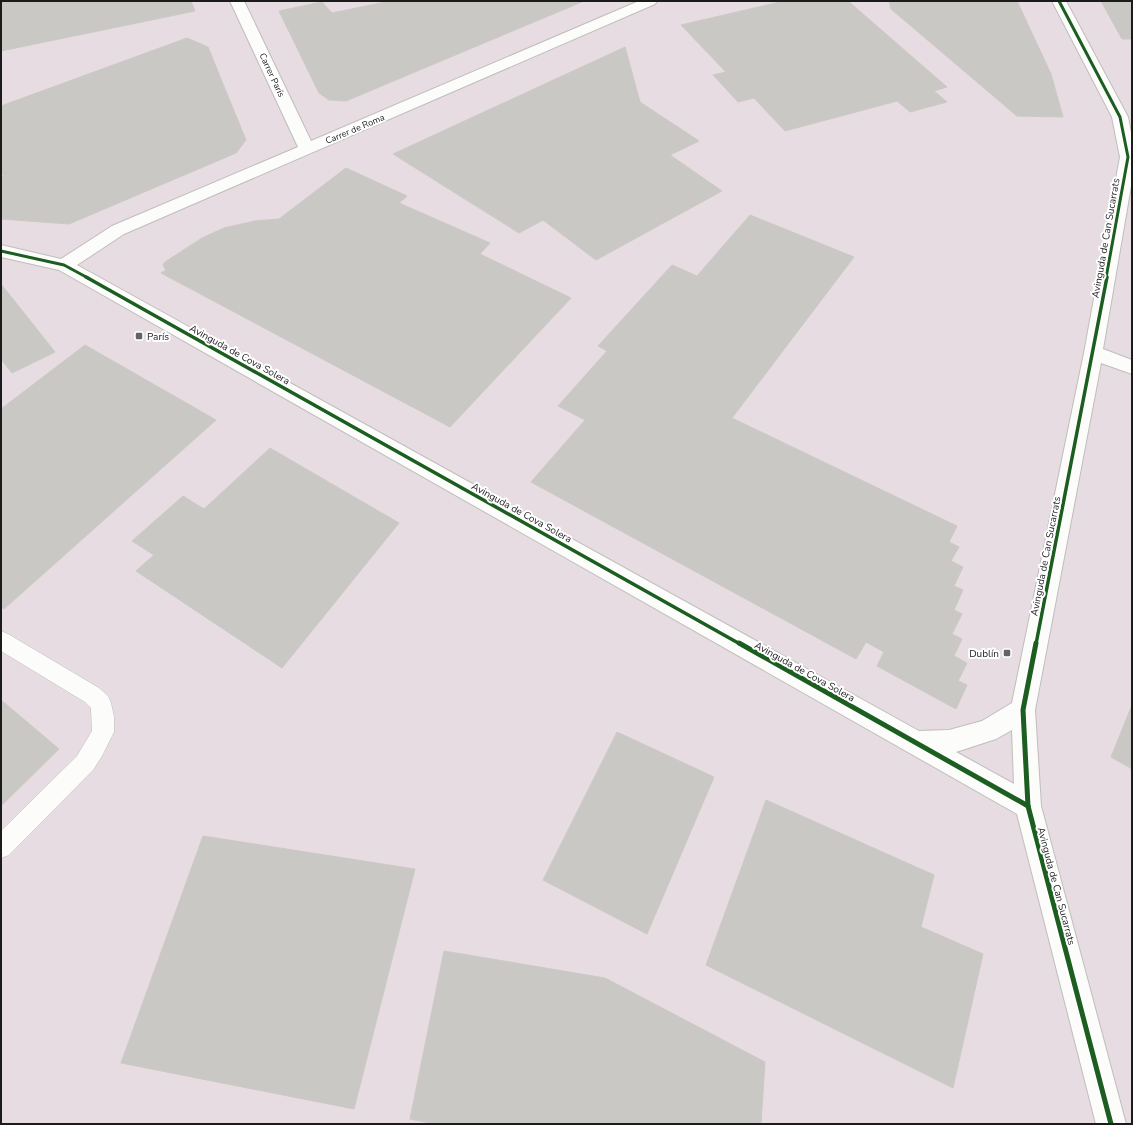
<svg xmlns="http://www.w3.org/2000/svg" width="1133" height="1125" font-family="'Nunito Sans',sans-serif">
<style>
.industrial{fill:#e6dce1}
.building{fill:#cac8c4;stroke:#ccc9c5}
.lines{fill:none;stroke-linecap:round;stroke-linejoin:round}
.service-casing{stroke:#bfbebc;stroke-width:1}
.minor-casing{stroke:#bfbebc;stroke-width:2}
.service{fill:#fcfcfb;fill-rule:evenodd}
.minor{fill:#fcfcfb;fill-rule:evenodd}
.cycleway-far2-casing{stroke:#fff;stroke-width:4.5}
.cycleway-far1-casing{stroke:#fff;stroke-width:6}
.cycleway-casing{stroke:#fff;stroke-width:8}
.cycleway-far2{stroke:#1b5e20;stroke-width:3}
.cycleway-far1{stroke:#1b5e20;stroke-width:3.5}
.cycleway{stroke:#1b5e20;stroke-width:5}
.poi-dot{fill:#636361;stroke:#fff;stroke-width:1.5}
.labels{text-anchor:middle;stroke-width:4;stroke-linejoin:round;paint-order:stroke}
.far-street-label{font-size:9px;fill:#1b1b1b;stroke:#fff}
.street-label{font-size:10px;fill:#1b1b1b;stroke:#fff}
.poi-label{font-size:10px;fill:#1b1b1b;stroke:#fff;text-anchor:start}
</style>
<rect width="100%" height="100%" fill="#e9e8e3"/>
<rect class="industrial" x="1" y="1" width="1131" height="1123"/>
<g class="building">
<path d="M1 1H191L195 11 1 51Z"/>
<path d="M390 1H584L346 101 329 100 319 93 279 11 322 2 332 13Z"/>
<path d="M784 1H848L947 87 934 91 947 102 910 112 897 101 785 131 754 98 738 102 713 75 726 72 681 25Z"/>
<path d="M889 1H1017L1051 74 1063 117 1017 116 891 9Z"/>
<path d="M1101 1H1132V39H1122Z"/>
<path d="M187 38 208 47 225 89 4 176 1 173V106Z"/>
<path d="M625 47 640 102 699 141 670 155 722 191 596 260 543 220 519 233 393 154Z"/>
<path d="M225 89 246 140 236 153 69 224 1 219V177Z"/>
<path d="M346 168 407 196 399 203 490 243 480 254 571 298 450 427 161 273 166 270 163 265 165 262 202 238 224 228 255 221 279 219Z"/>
<path d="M750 215 854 257 732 418 957 526 949 542 959 547 951 561 963 567 954 586 963 590 954 610 962 614 952 634 962 639 954 656 967 663 958 681 967 685 956 709 877 666 884 652 866 642 856 659 531 482 585 420 558 406 607 351 598 346 672 265 697 276Z"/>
<path d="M1 284 55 352 12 373 1 359Z"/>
<path d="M85 345 216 420 4 609 1 607V409Z"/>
<path d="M270 448 399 523 282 668 136 571 154 555 132 541 183 496 204 509Z"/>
<path d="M1 700 59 749 1 806Z"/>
<path d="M1132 705V769L1111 757Z"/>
<path d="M617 732 714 777 647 934 543 880Z"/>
<path d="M766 800 934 875 921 927 983 954 953 1088 706 965Z"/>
<path d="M203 836 415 869 354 1109 121 1063Z"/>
<path d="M444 951 605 978 765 1062 761 1124H435L410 1119Z"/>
</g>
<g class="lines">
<g class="service-casing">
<path id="service" d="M1 631 8 634 99 688 108 696 111 703 114 717V732L102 756 93 770 9 855 1 858V831L77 756 92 731 91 708 85 702 1 651Z"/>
</g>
<g class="minor-casing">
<path id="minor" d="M230 1H244L311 141 639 1H657L655 4 124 234 77 265 919 731 949 730 982 721 1012 703 1084 353 1120 157 1112 117 1052 1H1066L1128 117 1132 138V180L1103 349 1132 360V374L1101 363 1035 710 1041 806 1126 1124H1096L1017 814 59 270 1 257V245L61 259 112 226 298 147ZM1012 730 1014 784 956 752 996 739Z"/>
</g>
<use href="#service" class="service"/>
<use href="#minor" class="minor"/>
<g class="cycleway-far2-casing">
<g id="cycleway-far2">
<path d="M1059 1 1120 117 1128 157 1106 278"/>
<path d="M1 251 64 265 88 278"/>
</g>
</g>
<g class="cycleway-far1-casing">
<g id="cycleway-far1">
<path d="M86 277 740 644"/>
<path d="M1036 644 1107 277"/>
</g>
</g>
<g class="cycleway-casing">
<g id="cycleway">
<path d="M739 643 1028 806"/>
<path d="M1036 643 1023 710 1028 806 1111 1124"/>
</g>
</g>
<use href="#cycleway-far2" class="cycleway-far2"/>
<use href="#cycleway-far1" class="cycleway-far1"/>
<use href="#cycleway" class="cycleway"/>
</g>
<g class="poi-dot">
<rect x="135" y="332" width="8" height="8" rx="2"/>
<rect x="1003" y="649" width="8" height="8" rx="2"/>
</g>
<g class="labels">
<g class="far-street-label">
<text transform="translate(272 75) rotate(65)" y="3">Carrer París</text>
<text transform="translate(355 129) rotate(-23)" y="3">Carrer de Roma</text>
</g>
<g class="street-label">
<text transform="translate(1105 238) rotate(-80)" y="4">Avinguda de Can Sucarrats</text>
<text transform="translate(240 354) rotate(29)" y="4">Avinguda de Cova Solera</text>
<text transform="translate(522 512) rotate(29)" y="4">Avinguda de Cova Solera</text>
<text transform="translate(1045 556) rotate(-79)" y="4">Avinguda de Can Sucarrats</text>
<text transform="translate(805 671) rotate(29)" y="4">Avinguda de Cova Solera</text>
<text transform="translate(1057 886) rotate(75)" y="4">Avinguda de Can Sucarrats</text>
</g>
<g class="poi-label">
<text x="147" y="340">París</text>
<text x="999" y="657" text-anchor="end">Dublín</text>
</g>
</g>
<rect width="1133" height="1125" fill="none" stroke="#1b1b1b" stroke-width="4"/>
</svg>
